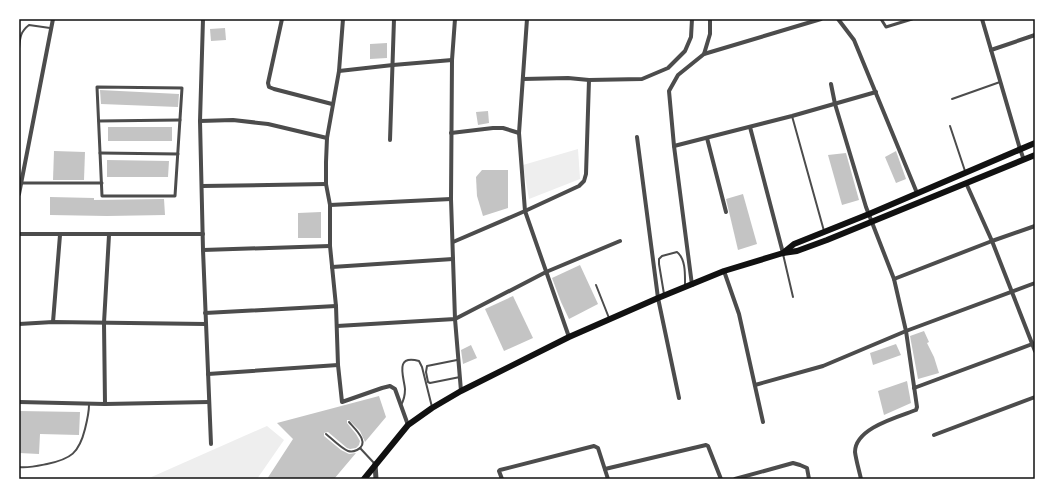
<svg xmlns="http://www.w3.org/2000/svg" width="1054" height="498" font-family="Mulish,sans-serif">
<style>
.green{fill:#eee}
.building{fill:#c4c4c4}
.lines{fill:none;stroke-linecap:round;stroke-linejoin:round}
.service{stroke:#4c4c4c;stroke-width:2}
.pedestrian{stroke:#4c4c4c;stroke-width:3}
.minor{stroke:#4c4c4c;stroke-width:4}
.tertiary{stroke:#4c4c4c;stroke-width:5}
.primary{stroke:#111;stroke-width:6}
.neatline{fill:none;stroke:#111;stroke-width:1.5}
</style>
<rect width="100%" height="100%" fill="#fff"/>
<g class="green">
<path d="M578 149 580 179 529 199 523 165Z"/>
<path d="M267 426 284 440 257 479H147Z"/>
</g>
<g class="building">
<path d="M225 28 226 40 211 41 210 29Z"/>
<path d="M387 43V58L370 59V44Z"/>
<path d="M100 90 179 94 178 107 101 104Z"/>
<path d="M488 111 489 123 478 125 476 112Z"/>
<rect x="108" y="127" width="64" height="14"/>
<path d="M54 151 85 152 84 180H53Z"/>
<path d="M896 151 906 179 896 183 885 157Z"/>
<path d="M846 153 859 200 842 205 828 155Z"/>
<path d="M107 160 169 161 168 177H107Z"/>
<path d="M482 170H508V208L483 216 477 196 476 177Z"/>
<path d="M743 194 757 244 738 250 726 199Z"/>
<path d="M50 197 94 198V200L164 199 165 215 107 216 50 215Z"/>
<path d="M321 212V238H298V213Z"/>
<path d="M580 265 598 304 569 319 561 302 552 278Z"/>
<path d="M513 296 533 338 504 351 485 309Z"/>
<path d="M924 331 929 342 927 343 934 357 939 373 918 379 910 336Z"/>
<path d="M896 344 901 355 873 365 870 353Z"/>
<path d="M471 345 477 358 463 364 461 350Z"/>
<path d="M907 381 911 403 884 415 878 391Z"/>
<path d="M379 396 386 417 365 442 360 431 349 420H347V423L356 434 360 441 359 445 356 448 350 449 347 448 328 432 324 433V436L341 450 349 454 356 453 334 479H267L293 439 277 423Z"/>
<path d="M19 411 80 412 79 435 40 434 39 454 19 453Z"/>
</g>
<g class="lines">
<g class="service">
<path d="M19 49C20 38 20 32 29 25L50 28"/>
<path d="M952 99 1000 82"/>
<path d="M792 116 824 231"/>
<path d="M950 126 965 171"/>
<path d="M783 254 793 297"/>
<path d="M596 285 609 318"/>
<path d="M664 294 659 264V259L662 256 677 252C686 259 685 275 685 286"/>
<path d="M457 360 427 366 426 372 428 382 430 383 460 377"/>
<path d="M401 405C404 400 405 395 405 389 404 377 394 354 419 361L422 367 432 407"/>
<path d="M326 434C332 439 342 449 348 451 351 452 355 451 357 450 371 443 355 429 349 422"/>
<path d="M360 448 374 463"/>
<path d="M19 467C29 468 37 466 47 464 71 459 79 453 85 429 87 421 89 413 89 405"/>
</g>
<g class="pedestrian">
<path d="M881 19 886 27 912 19"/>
<path d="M97 87 182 88 175 196H102Z"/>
<path d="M99 121 180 120"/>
<path d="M100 153 178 154"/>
<path d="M21 183H102"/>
</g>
<g class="minor">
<path d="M203 19 200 121 203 250 211 444"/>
<path d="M282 19 268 83 269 87 274 89 332 104"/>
<path d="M343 19 339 71 327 138 326 162V184L330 205V246L336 306 338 365 342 402 382 388 390 386 395 389 408 425"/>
<path d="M455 19 452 60 451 199 455 319 461 391"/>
<path d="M527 19 519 133 525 211 569 337"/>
<path d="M838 19 854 40 917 193"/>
<path d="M982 19 1020 149 1024 160"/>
<path d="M991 50 1035 35"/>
<path d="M704 54 821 19"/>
<path d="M339 71 393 65 452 60"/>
<path d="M523 79 568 78 589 80 642 79 668 68 685 51 691 37 692 19"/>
<path d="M831 84 835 104 866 207 894 279 906 331 917 407 916 410C898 417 855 428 855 452 856 460 859 470 861 479"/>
<path d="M200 121 233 120 268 124 327 138"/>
<path d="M750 127 783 253"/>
<path d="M451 133 493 128H503L519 133"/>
<path d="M637 137 658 298 679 398"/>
<path d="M707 138 726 212"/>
<path d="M390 140 394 19"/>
<path d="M674 146 792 116 876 92"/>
<path d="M966 183 992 241 1035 351"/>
<path d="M202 186 326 184"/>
<path d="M19 194 53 19"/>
<path d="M330 205 451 199"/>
<path d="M19 234H203"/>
<path d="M453 242 525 211 579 186 584 181 586 174 589 80"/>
<path d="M203 250 330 246"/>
<path d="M332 267 453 259"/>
<path d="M724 271 739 314 763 422"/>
<path d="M894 279 992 241 1035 226"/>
<path d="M692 285 674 146 669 91 678 75 704 54 710 34V19"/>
<path d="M205 313 336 306"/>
<path d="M53 322 60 235"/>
<path d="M19 324 53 322 206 324"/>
<path d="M337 326 455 319 546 272 620 241"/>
<path d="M208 374 338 365"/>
<path d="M755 385 823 366 906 331 1035 283"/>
<path d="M914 388 1035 343"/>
<path d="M19 402 105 404 209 402"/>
<path d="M105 404 104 323 109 235"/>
<path d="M934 435 1035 397"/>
<path d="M605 469 706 445 708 446 721 479"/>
<path d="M502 479 499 471 500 470 594 446 598 448 608 479"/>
<path d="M735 479 793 463 800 465 807 468 809 479"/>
</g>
<path class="tertiary" d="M375 464 376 479"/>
<g class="primary">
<path d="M783 253 794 244 869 214 1035 143"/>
<path d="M364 479 408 425 432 408 461 391 569 337 658 298 724 271 783 253 797 251 827 240 1035 155"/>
</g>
</g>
<rect width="1054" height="498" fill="none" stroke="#ffffff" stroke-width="40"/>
<rect x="20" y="20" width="1014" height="458" class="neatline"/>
</svg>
